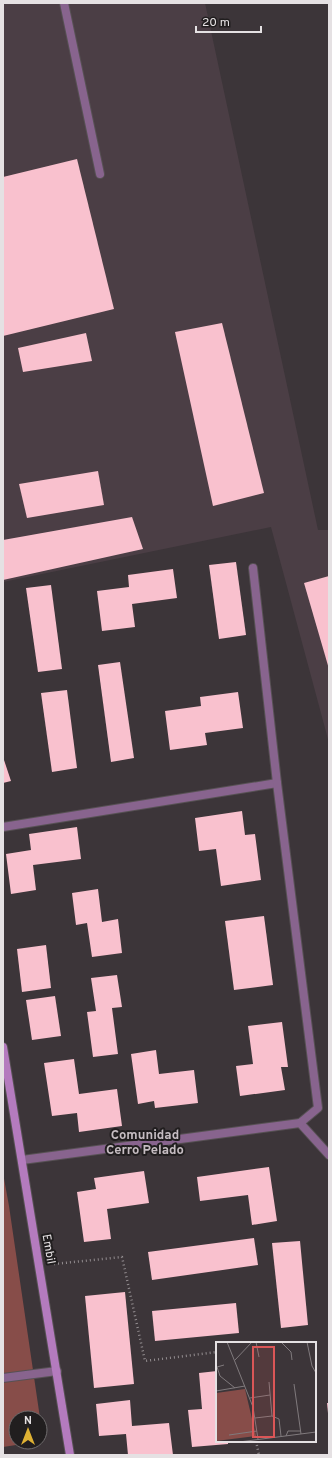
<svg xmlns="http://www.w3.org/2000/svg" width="332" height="1458" font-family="Overpass,sans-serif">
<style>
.built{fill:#4b3e45}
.green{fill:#874d49}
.building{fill:#f9c1ce}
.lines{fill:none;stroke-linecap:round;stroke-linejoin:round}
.lane-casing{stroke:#575154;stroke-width:10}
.street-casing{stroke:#575154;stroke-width:10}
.secondary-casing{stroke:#575154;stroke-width:10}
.path{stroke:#928c8f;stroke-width:2.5;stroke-dasharray:1 3;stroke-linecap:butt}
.lane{stroke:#88648e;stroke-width:8}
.street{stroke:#88648e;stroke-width:8}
.secondary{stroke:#b47bbe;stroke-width:8}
.labels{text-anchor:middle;stroke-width:4;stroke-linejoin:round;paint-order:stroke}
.street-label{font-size:12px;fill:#e5e1e3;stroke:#211e1f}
.neighbourhood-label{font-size:13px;font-weight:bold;fill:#c6bdc2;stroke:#211e1f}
.inset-road{fill:none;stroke:#807a7d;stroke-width:1}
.view{fill:#da5657;fill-opacity:0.15;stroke:#da5657;stroke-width:2}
.inset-edge{fill:none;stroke:#e5e1e3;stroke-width:2}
</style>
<rect width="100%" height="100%" fill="#3c3539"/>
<path class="built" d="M3 3H205L318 530H329V743L271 527 3 582Z"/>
<path class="green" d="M3 1173 9 1206 40 1418H16V1442H36L3 1447Z"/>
<g class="building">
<path d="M77 159 114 309 3 336V177Z"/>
<path d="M222 323 264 493 213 506 175 332Z"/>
<path d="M86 333 92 361 23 372 18 348Z"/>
<path d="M98 471 104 505 27 518 19 484Z"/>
<path d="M132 517 143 549 3 580V540Z"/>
<path d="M236 562 246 635 219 639 209 565Z"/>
<path d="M173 569 177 598 132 604 135 627 102 631 97 591 129 587 128 575Z"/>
<path d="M329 576V669L304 583Z"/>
<path d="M51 585 62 669 38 672 26 588Z"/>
<path d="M120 662 134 758 111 762 98 665Z"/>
<path d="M67 690 77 768 52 772 41 693Z"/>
<path d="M238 692 243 728 205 733 207 745 170 750 165 711 201 706 200 697Z"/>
<path d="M3 757 11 781 3 783Z"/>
<path d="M242 811 245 835 255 834 261 880 221 886 216 849 199 851 195 818Z"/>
<path d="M77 827 81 859 33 865 36 890 11 894 6 854 31 850 29 834Z"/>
<path d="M98 889 102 922 118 919 122 953 92 957 87 923 76 925 72 893Z"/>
<path d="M264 916 273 985 234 990 225 921Z"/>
<path d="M46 945 51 988 22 992 17 949Z"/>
<path d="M117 975 122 1007 112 1008 118 1054 93 1057 87 1012 96 1011 91 978Z"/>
<path d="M55 996 61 1036 32 1040 26 1000Z"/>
<path d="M282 1022 288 1067H281L285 1090 240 1096 236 1066 253 1064 248 1026Z"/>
<path d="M156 1050 159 1074 194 1070 198 1103 155 1108 154 1101 138 1104 131 1054Z"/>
<path d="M74 1059 79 1094 117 1089 122 1126 79 1132 77 1113 52 1116 44 1063Z"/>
<path d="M269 1167 277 1221 252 1225 248 1195 200 1201 197 1177Z"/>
<path d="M144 1171 149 1203 107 1209 111 1239 84 1242 77 1192 96 1189 94 1178Z"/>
<path d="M254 1238 258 1265 152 1280 148 1252Z"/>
<path d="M300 1241 308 1325 281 1328 272 1243Z"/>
<path d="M125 1292 134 1384 94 1388 85 1296Z"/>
<path d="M236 1303 239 1333 155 1341 152 1311Z"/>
<path d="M217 1371V1441H228V1444L192 1447 188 1410 202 1409 199 1373Z"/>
<path d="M130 1400 132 1426 169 1423 173 1455H128L126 1434 99 1436 96 1404Z"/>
<path d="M327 1403H329V1413H328Z"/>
</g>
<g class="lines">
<g class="lane-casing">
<g id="lane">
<path d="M64 3 100 174"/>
<path d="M3 1378 57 1371"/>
</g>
</g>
<g class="street-casing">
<g id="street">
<path d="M3 827 277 783"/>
<path d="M300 1123 329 1155"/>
<path d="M22 1160 300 1123 318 1108 277 783 253 568"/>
</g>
</g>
<g class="secondary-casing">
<path id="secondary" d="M3 1047 70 1455"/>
</g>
<g class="path">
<path d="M54 1264 122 1257 145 1361 217 1352"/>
<path d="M256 1441 259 1455"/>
</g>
<use href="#lane" class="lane"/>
<use href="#street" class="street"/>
<use href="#secondary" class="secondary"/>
</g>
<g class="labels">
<g class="street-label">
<text transform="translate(49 1249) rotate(80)" y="4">Embil</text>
</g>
<g class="neighbourhood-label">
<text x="145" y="1139">Comunidad<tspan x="145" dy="15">Cerro Pelado</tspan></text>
</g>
</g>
<g transform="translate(216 1342)">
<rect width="100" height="100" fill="#3c3539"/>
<path d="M29 47 40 94 0 99V51Z" fill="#874d49"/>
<path class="inset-road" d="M11 0 37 65 42 97M40 0 43 15M65 0 75 10 76 18M91 0 96 24 100 31M19 18 36 0M8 23 1 25 4 34 19 46M53 40 56 74M78 42 85 92M0 49 29 44M34 56 54 53M39 76 56 74 63 77 65 94M13 93 41 89M70 94 72 89H85M23 100 100 90"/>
<path class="view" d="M37 5H58V95H37Z"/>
<rect width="100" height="100" class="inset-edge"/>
</g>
<rect width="332" height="1458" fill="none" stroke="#e5e1e3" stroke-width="8"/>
<g transform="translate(28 1430)"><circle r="19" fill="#211e1f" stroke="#6f6c6d"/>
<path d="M0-3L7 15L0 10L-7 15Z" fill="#deb133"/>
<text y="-6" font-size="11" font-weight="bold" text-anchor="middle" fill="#e5e1e3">N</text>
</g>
<path d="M196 26v6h65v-6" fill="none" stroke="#e5e1e3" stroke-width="2"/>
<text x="202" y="26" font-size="12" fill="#e5e1e3" stroke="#211e1f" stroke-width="3" paint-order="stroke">20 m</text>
</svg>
